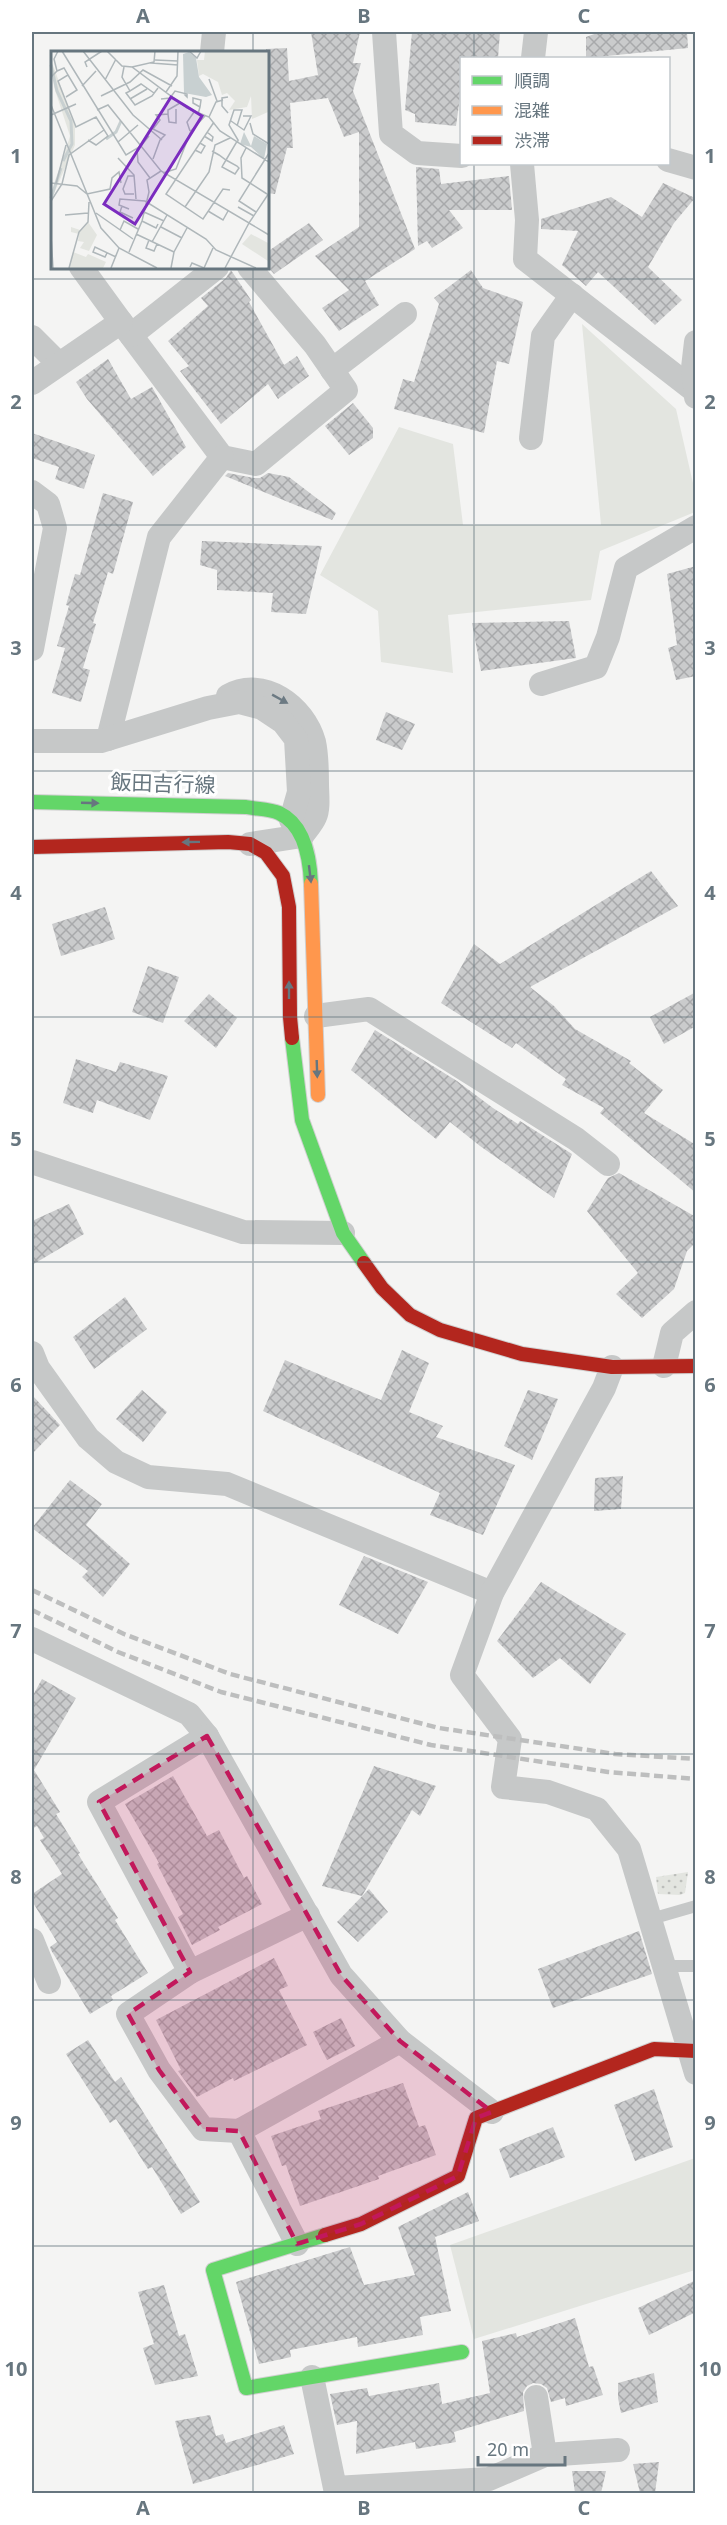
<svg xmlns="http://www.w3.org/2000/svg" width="727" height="2525" font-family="'Noto Sans','Noto Sans JP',sans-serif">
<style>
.green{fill:#e3e5e0}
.park{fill:url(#park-dots)}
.building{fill:url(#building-cross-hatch)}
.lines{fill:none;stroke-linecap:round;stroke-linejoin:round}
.fast-casing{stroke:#d0d0d0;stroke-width:16}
.slow-casing{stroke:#d0d0d0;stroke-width:16}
.jam-casing{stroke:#d0d0d0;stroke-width:16}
.lane{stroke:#c6c8c8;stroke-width:12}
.street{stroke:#c6c8c8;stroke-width:24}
.fast{stroke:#63d668;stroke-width:14}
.slow{stroke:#ff974d;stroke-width:14}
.jam{stroke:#b3261e;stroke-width:14}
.rail{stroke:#bdbebe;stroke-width:4.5;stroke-dasharray:9 4.5;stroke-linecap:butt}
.oneway{fill:#6c7a83}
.oneway2{fill:#67767f}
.marked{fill:#c2185b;fill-opacity:0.2;stroke:#c2185b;stroke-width:4.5;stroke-dasharray:12 8;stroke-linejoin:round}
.grid{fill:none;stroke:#67767f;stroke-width:1.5;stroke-opacity:0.55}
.labels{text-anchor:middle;stroke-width:6;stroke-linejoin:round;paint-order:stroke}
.street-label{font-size:21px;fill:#67767f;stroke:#fff}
.inset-river{fill:none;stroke:#c8d0d1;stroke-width:3}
.inset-road{fill:none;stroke:#afb7ba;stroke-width:1.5}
.view{fill:#7b2cbf;fill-opacity:0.15;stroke:#7b2cbf;stroke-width:3}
.inset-edge{fill:none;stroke:#67767f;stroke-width:3}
.neatline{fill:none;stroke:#67767f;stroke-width:2}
.grid-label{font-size:20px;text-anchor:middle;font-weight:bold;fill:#67767f}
</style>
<defs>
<pattern id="park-dots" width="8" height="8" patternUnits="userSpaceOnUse" patternTransform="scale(1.5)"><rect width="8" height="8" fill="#e3e5e0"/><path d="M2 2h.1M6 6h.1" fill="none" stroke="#bcbebb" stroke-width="1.8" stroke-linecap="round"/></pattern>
<pattern id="building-cross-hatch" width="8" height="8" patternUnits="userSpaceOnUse" patternTransform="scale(1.5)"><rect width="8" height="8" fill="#cacbcc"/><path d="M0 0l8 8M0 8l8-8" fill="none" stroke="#a8a9ab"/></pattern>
</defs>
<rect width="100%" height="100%" fill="#f4f4f3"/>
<g class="green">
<path d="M582 324 676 409 695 492V512L600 551 591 600 448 615 453 673 381 662 378 611 320 575 399 427 453 444 463 525H601Z"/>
<path d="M695 2158V2270L474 2339 450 2245Z"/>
</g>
<path class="park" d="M688 1872 685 1893 680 1895 658 1894 656 1877Z"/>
<g class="building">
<path d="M311 32H360L353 63H361L353 91 415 249 365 281 379 305 339 331 322 308 349 290 315 256 359 227V132L344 137 328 98 290 103 293 148H287L275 194 267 193 269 117 266 49 287 48 289 81 318 75Z"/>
<path d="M412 32H500L498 58H462V83L456 126 415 122V114L405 110Z"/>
<path d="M600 32H687L688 48 586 58V37Z"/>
<path d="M416 167 439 169 441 184 509 176 512 210H449L463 228 432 248 427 241 418 246Z"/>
<path d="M663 183 695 198 674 223 648 267 682 300 655 325 598 272 586 286 562 265 578 231 541 229V219L611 197 642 217Z"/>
<path d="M309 223 323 240 274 274 267 266V252Z"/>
<path d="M231 270 251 300 249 302 284 365 297 356 309 376 278 399 268 384 221 424 180 371 189 366 168 341 208 306 201 298 226 278Z"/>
<path d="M471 270 483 288 523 302 509 364 497 361 484 433 394 409 403 379 414 382 439 304 434 298Z"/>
<path d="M108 359 131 399 152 387 186 447 153 476 87 399 76 382Z"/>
<path d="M353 403 373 428V438L349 455 325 426Z"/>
<path d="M32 433 95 455 84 489 55 479 59 467 32 458Z"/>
<path d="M228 473 254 478H260L268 473 289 477 336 513 332 520 225 476Z"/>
<path d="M103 493 133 502 113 574 108 572 93 623 96 624 83 668 90 670 81 702 52 693 65 648 57 646 69 606 66 605 75 574 80 575Z"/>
<path d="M202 541 322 546 306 614 271 612 273 593 217 590V570L200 565Z"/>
<path d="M696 566V676L676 680 668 648 677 645 667 574Z"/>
<path d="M569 621 576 658 481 671 472 623Z"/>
<path d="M386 712 415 724 402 750 376 740Z"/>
<path d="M651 871 678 906 530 987 554 1006 575 1029 631 1061 629 1063 663 1090 644 1113 696 1145V1193L600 1113 604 1108 562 1085 566 1079 516 1043 512 1048 441 1003 474 944 500 964Z"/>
<path d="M105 907 115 939 61 956 52 924Z"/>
<path d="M148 966 179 977 163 1023 132 1012Z"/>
<path d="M696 992V1026L664 1044 650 1017Z"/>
<path d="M209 994 237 1018 216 1048 184 1021Z"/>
<path d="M375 1030 457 1081 493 1108 518 1124 520 1121 572 1154 554 1198 480 1146 450 1122 436 1139 351 1070Z"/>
<path d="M76 1059 116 1072 120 1062 168 1076 150 1120 97 1100 93 1113 63 1103Z"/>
<path d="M619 1173 696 1217V1242L687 1251 674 1289 642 1318 616 1294 638 1273 587 1211 608 1178Z"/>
<path d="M69 1204 84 1234 32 1265V1221Z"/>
<path d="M125 1297 147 1329 94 1369 73 1337Z"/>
<path d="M402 1350 429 1363 409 1412 443 1426 436 1437 515 1465 483 1535 430 1515 440 1493 263 1411 285 1360 381 1400Z"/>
<path d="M142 1390 167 1412 143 1442 116 1419Z"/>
<path d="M528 1390 558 1399 532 1460 504 1446Z"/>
<path d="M32 1395 60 1425 32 1454Z"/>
<path d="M623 1476 621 1509 594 1511 595 1478Z"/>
<path d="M70 1480 102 1504 86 1525 130 1564 103 1597 82 1577 88 1571 32 1528Z"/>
<path d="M364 1556 428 1582 398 1634 339 1605Z"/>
<path d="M541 1582 626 1634 590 1684 560 1658 533 1678 497 1641Z"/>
<path d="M42 1679 76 1698 34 1770 60 1812 56 1814 80 1853 78 1854 118 1918 115 1920 148 1973 111 1996 113 2000 90 2014 51 1950 50 1947 57 1942 32 1901V1894L62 1874 40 1840 44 1838 37 1826 32 1829V1697Z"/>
<path d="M374 1766 436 1786 420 1816 412 1810 362 1896 322 1886Z"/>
<path d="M173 1776 207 1836 219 1830 244 1878 247 1876 262 1904 218 1927 220 1930 192 1945 178 1917 183 1914 157 1864 159 1863 125 1804Z"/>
<path d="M369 1889 388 1912 358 1942 337 1922Z"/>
<path d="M639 1931 652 1974 553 2008 538 1969Z"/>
<path d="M274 1958 288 1986 279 1990 307 2045 234 2081 233 2078 197 2097 178 2071 181 2070 156 2020Z"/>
<path d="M341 2018 355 2046 327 2060 313 2032Z"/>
<path d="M88 2040 115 2082 121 2077 200 2202 181 2214 152 2167 148 2169 116 2119 110 2123 66 2054Z"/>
<path d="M403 2083 419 2127 425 2125 436 2155 378 2176 379 2179 300 2206 286 2165 282 2166 271 2136 321 2119 318 2111Z"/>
<path d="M654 2089 673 2147 635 2161 614 2105Z"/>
<path d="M553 2127 565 2157 510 2178 499 2149Z"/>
<path d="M468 2192 479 2221 435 2237 451 2311 420 2317 423 2335 358 2347 357 2337 290 2350 291 2357 259 2364 236 2282 350 2247 364 2285 415 2275 398 2227Z"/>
<path d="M696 2280V2312L649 2335 638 2308Z"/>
<path d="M164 2285 179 2336 185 2334 198 2376 155 2385 143 2348 154 2344 138 2292Z"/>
<path d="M575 2318 589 2367 593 2366 603 2395 566 2406 565 2398 551 2402 547 2388 541 2384 533 2383 527 2386 523 2392 524 2411 454 2432 456 2442 416 2449 415 2442 356 2454 357 2421 337 2425 330 2394 367 2388 369 2396 439 2383 442 2404 490 2393 482 2341 516 2333 517 2337Z"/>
<path d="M654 2373 658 2402 621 2413 618 2398V2383Z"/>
<path d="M210 2415 216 2436 223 2434 226 2443 284 2425 294 2454 193 2484 175 2421Z"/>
<path d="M659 2462 655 2493H640L633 2464Z"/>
<path d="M572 2471H606L601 2493H575Z"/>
</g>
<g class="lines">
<g class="fast-casing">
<g id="fast">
<path d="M32 802 246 807C256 809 270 809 279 813 305 825 310 858 311 884"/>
<path d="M292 1038 302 1120 343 1233 364 1263"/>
<path d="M325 2235 213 2270 246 2388 462 2352"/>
</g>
</g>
<g class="slow-casing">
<path id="slow" d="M311 884 318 1095"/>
</g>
<g class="jam-casing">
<g id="jam">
<path d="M32 847 228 842 250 844 266 853 283 876 289 907 290 1017 292 1038"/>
<path d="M364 1263 382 1288 410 1315 440 1330 522 1354 612 1367 696 1366"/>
<path d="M325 2235 361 2224 458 2176 476 2118 654 2049 696 2051"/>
</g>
</g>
<g class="lane">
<path d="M651 1919 696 1906"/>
<path d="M665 1966H696"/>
</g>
<g class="street">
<path d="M384 32 391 134 417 153 462 156"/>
<path d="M212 52 214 32"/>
<path d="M533 58 536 32"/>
<path d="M668 160 696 168"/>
<path d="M522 164 527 220 525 259 695 391"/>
<path d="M121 322 222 457 256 464 346 390 315 345 249 267"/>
<path d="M131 335 217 267"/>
<path d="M32 337 59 364"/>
<path d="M696 342 693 368 696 397"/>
<path d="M332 370 405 314"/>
<path d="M32 383 121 322 81 267"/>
<path d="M531 438 543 336 572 295"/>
<path d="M32 492 48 504 55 528 32 649"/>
<path d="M541 684 596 667 608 637 626 568 696 527"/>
<path d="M228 696C263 676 304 706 314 742 317 756 317 770 317 784 317 794 319 808 315 817 312 824 306 830 302 836L250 844"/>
<path d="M108 739 159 537 222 457"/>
<path d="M32 741H101L208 708 239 702 262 708 283 722 296 739 299 792 291 820"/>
<path d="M316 1016 369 1009 576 1139 608 1164"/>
<path d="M32 1162 243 1232 343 1233"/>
<path d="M32 1353 38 1368 88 1438 116 1462 148 1477 227 1484 492 1593"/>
<path d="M664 1366 672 1333 696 1312"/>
<path d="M612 1367 604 1388 492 1593 462 1675 510 1739 503 1787 548 1792 597 1809 629 1849 696 2073"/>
<path d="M32 1639 189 1714 207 1736 341 1975 400 2041 492 2112"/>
<path d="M207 1736 99 1802 190 1972 128 2014 159 2070 203 2129 239 2131 400 2041"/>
<path d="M32 1940 49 1982"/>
<path d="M190 1972 308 1915"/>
<path d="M239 2131 297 2244"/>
<path d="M312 2377 335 2488 489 2479 545 2455 618 2450"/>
<path d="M536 2397 545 2455"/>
</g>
<use href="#fast" class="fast"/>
<use href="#slow" class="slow"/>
<use href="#jam" class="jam"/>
<g class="rail">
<path d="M32 1590 124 1634 230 1674 439 1728 615 1754 696 1759"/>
<path d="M32 1610 118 1652 221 1692 431 1745 608 1772 696 1779"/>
</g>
</g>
<defs><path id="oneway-solid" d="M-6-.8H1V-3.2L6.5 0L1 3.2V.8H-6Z" transform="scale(1.5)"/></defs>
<use class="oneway" href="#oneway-solid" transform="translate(280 699) rotate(29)"/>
<g class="oneway2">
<use href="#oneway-solid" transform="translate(90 803) rotate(2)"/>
<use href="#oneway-solid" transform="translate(191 842) rotate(179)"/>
<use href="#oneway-solid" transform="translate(310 874) rotate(83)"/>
<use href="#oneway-solid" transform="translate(289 990) rotate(-90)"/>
<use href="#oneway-solid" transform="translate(317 1069) rotate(88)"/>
</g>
<path class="marked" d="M207 1736 341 1975 400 2041 492 2112 476 2118 458 2176 361 2224 297 2244 239 2131 203 2129 159 2070 128 2014 190 1972 99 1802Z"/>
<path class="grid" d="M253 32V52M474 32V58M474 164V2494M253 267V2494M32 279H696M32 525H696M32 771H696M32 1017H696M32 1262H696M32 1508H696M32 1754H696M32 2000H696M32 2246H696"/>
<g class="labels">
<g class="street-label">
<text transform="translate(163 784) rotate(2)" y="7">飯田吉行線</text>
</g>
</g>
<g transform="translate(51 51)">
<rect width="218" height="218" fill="#f4f4f3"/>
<path d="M0 9 24 74V94L0 149 19 85 3 36ZM37 171 46 184 38 200 29 197 33 191 27 190 28 183 20 181V176L29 179ZM22 201 35 206 37 203 55 211 52 217H18Z" fill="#e3e5e0"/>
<path d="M154 0H217V61L201 68 200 45 196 56 178 59 184 50 176 42 171 44 167 31 152 23 148 25 146 9H153Z" fill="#e3e5e0"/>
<path d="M200 183 217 192V210L191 193Z" fill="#e3e5e0"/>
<path d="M138 1 145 7 148 26 161 44 155 46 133 42 132 3ZM193 81 200 95 203 85 216 93 213 108 200 96 189 93Z" fill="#c8d0d1"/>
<path class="inset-river" d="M0 14 6 40 20 70 21 93 12 110M55 88 65 81 70 70M0 147 10 117"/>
<path class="inset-road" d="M11 0 75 104 90 95 98 85M32 0 82 64 111 89M56 0 71 15 81 16 136 57 158 66 169 80 218 111M138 0 146 7 150 0M104 9 127 10M100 12 127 14M36 16 34 11 51 0M73 16 71 26 79 40 90 33 103 42M81 16 103 11 104 0M6 20 13 17 17 24 7 30 25 76 45 66 57 85 45 94 37 89M0 26 6 20 3 8 7 0M158 28 166 50M54 29 65 8M31 35 45 20M79 40 75 42 84 54 101 45 107 37M115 41 126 25 127 0M50 45 79 31 92 19 121 35M15 46 26 39 17 24M79 48 96 38M110 48 119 47 124 40 136 43V46L133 43M0 54 50 177 68 197 106 217M46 59 57 54 110 120 198 172 218 142M177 62 171 55V47L177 46M117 63 118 71 125 72V58M147 63 149 56 150 49 142 47V52L149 56M0 64 25 53M158 66 165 51 172 49M180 70 193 79 200 65H192M163 71 115 143 152 168 172 138 179 139M199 72 202 83 218 93M100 77 114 84 109 89 102 108M102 78 109 69 105 64 117 63V59L129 52M139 80 136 71 143 61M153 85 161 90 162 86 156 81M67 91 87 74M195 97 190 107 191 127 216 143M86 98 87 111 99 127M144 99 150 102 154 95 149 92M161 100 168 104 175 109 186 115 188 117 184 123 171 116 172 114 175 109 185 92 187 90V89L178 74 183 59H191L186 75M67 107 83 124 85 148M112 122 125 118 140 80 154 65M0 132 26 135 36 143 59 138 61 127 68 121 70 132M5 133 15 94M83 143H74L72 138 77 125H83M0 150 11 133 18 104 53 79M71 155 69 161 82 167M134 156 158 121 164 94 179 87M187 156 203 165M78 158 68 154 69 148 94 150 155 188 165 199 205 217M157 160 172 169 177 160M93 161 113 170M205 161 188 150 218 102M45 162 82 188M14 164 37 162M91 170 105 177 107 173M110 176 131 187M69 179 73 170 87 178M85 183 123 201M0 185 2 217M98 189 95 197 103 200 106 193M101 191 116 164M78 201 91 170 98 141 96 129 110 120M56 202 54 206 42 201 44 196 65 206M139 216 141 212 153 217 162 197M18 217 28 181 37 171 38 151M60 217 68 197M120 217 123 201 136 177M174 217 198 172 218 184"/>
<path class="view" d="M120 46 151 65 84 173 53 153Z"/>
<rect width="218" height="218" class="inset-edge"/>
</g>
<rect width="727" height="2525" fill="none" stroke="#ffffff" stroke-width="66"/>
<rect x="460" y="57" width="210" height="108" fill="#ffffff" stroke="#c2c8cc" stroke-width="1.5"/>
<rect x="472" y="76" width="30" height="9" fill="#63d668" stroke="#c2c8cc" stroke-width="1.5"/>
<text x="514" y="87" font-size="18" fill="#67767f">順調</text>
<rect x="472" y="106" width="30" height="9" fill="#ff974d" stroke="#c2c8cc" stroke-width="1.5"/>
<text x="514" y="117" font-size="18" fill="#67767f">混雑</text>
<rect x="472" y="136" width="30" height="9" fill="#b3261e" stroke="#c2c8cc" stroke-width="1.5"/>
<text x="514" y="147" font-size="18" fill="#67767f">渋滞</text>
<path d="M478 2456v9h87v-9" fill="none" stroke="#67767f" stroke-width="3"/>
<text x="487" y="2456" font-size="18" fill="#67767f" stroke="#ffffff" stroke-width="4.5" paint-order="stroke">20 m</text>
<rect x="33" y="33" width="661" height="2459" class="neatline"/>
<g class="grid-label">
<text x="143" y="23">A</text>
<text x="364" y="23">B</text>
<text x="584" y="23">C</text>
<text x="16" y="163">1</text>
<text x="710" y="163">1</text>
<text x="16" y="409">2</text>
<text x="710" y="409">2</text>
<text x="16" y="655">3</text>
<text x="710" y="655">3</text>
<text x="16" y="900">4</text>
<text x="710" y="900">4</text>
<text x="16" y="1146">5</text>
<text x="710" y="1146">5</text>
<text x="16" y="1392">6</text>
<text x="710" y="1392">6</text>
<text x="16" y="1638">7</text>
<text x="710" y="1638">7</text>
<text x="16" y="1884">8</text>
<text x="710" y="1884">8</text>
<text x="16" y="2130">9</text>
<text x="710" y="2130">9</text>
<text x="16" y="2376">10</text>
<text x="710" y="2376">10</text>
<text x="143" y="2515">A</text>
<text x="364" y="2515">B</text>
<text x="584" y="2515">C</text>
</g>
</svg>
